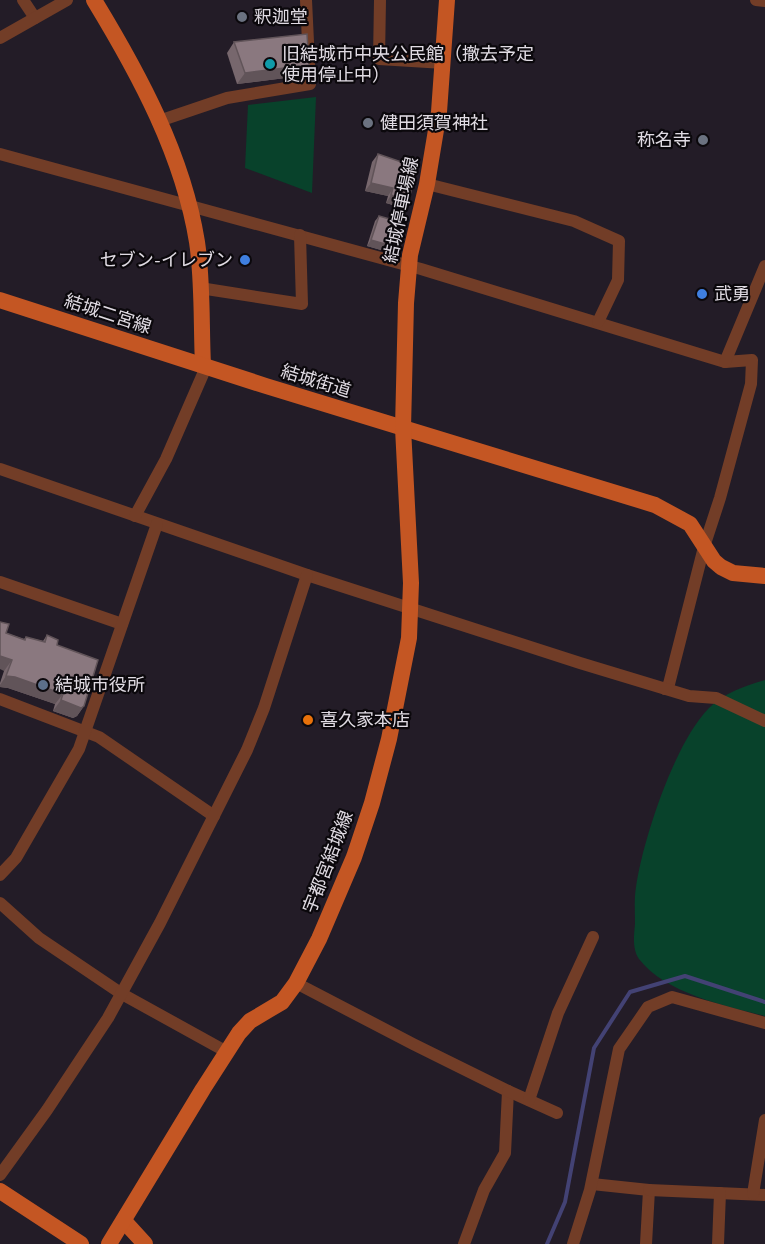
<svg xmlns="http://www.w3.org/2000/svg" width="765" height="1244" font-family="'Varela Round','Noto Sans JP',sans-serif">
<style>
.green{fill:#08422b}
.lines{fill:none;stroke-linecap:round;stroke-linejoin:round}
.stream{stroke:#434274;stroke-width:4}
.minor{stroke:#723d27;stroke-width:12}
.major{stroke:#c45623;stroke-width:16}
.wall{fill:#77676d}
.shaded-wall{fill:#615459}
.building{fill:#8a787f;stroke:#615459;stroke-width:1.5}
.worship-dot{fill:#6b7280;stroke:#0b080c;stroke-width:2}
.culture-dot{fill:#0f9aa8;stroke:#0b080c;stroke-width:2}
.shop-dot{fill:#3f7fe0;stroke:#0b080c;stroke-width:2}
.service-dot{fill:#5c6f8a;stroke:#0b080c;stroke-width:2}
.food-dot{fill:#e8710a;stroke:#0b080c;stroke-width:2}
.labels{text-anchor:middle;stroke-width:4.5;stroke-linejoin:round;paint-order:stroke}
.poi-label{font-size:18px;fill:#e0dbe3;stroke:#0b080c;text-anchor:start}
.street-label{font-size:18px;fill:#e0dbe3;stroke:#0b080c}
</style>
<rect width="100%" height="100%" fill="#231c27"/>
<g class="green">
<path d="M316 97 312 193 245 168 248 105Z"/>
<path d="M765 680V1016C725 1006 665 993 639 959 632 949 634 935 635 924 635 912 634 899 636 887 643 839 675 742 709 708 724 693 745 686 765 680Z"/>
</g>
<g class="lines">
<path class="stream" d="M547 1244 565 1202 594 1048 630 992 685 976 765 1002"/>
<g class="minor">
<path d="M23 0 35 18"/>
<path d="M380 0 379 59 444 63"/>
<path d="M756 0 765 1"/>
<path d="M0 38 67 0"/>
<path d="M159 121 227 98 310 84 306 0"/>
<path d="M0 154 421 269 725 362 752 360 751 384 720 498 704 547 669 684 665 689"/>
<path d="M427 184 574 221 619 241 618 280 598 322"/>
<path d="M200 288 302 304 300 235"/>
<path d="M725 362 765 266"/>
<path d="M0 469 307 575 580 663 689 696 716 698 765 721"/>
<path d="M135 516 166 459 203 374V365"/>
<path d="M0 582 122 624"/>
<path d="M0 699 99 737 214 816"/>
<path d="M0 875 16 858 79 749 157 524"/>
<path d="M0 903 39 938 122 994 227 1052"/>
<path d="M296 983 413 1044 508 1091 505 1153 484 1190 464 1244"/>
<path d="M508 1091 557 1113"/>
<path d="M529 1100 558 1013 593 937"/>
<path d="M0 1175 47 1110 108 1018 160 923 247 750 264 708 307 575"/>
<path d="M592 1184 649 1190 646 1244"/>
<path d="M649 1190 765 1195"/>
<path d="M753 1194 765 1120"/>
<path d="M573 1244 590 1190 619 1049 648 1007 672 997 765 1023"/>
<path d="M718 1244 720 1193"/>
</g>
<g class="major">
<path d="M94 0C139 74 183 155 197 242 203 282 201 324 203 365"/>
<path d="M0 300 266 386 655 505 690 524 714 561 721 567 733 573 765 576"/>
<path d="M0 1191 81 1244"/>
<path d="M124 1221 145 1244"/>
<path d="M109 1244 203 1089 239 1033 250 1021 282 1002 296 983 319 939 354 857 372 803 389 739 409 638 411 583 403 428 406 303 410 255 427 184 439 112 447 0"/>
</g>
</g>
<g class="wall">
<path d="M234 42 301 76 237 84 227 53Z"/>
<path d="M378 154 403 208 386 203 388 196 365 191 372 162Z"/>
<path d="M379 216 381 250 367 246 375 221Z"/>
<path d="M6 633 24 639 26 637 43 641 47 635 57 645 84 706 77 716 73 718 53 711 55 704 8 688 0 687V683L4 671Z"/>
</g>
<g class="shaded-wall">
<path d="M309 65 301 76 237 84 245 73Z"/>
<path d="M371 183 393 188 388 196 365 191Z"/>
<path d="M391 195 409 200 403 208 386 203Z"/>
<path d="M371 240 385 244 381 250 367 246Z"/>
<path d="M0 656 12 660 4 671 0 669Z"/>
<path d="M6 676 15 677 63 694 55 704 8 688 0 687V685Z"/>
<path d="M61 700 84 706 77 716 73 718 53 711Z"/>
</g>
<g class="building">
<path d="M307 34 309 65 245 73 234 42Z"/>
<path d="M378 154 416 167 409 200 391 195 393 188 371 183Z"/>
<path d="M379 216 393 220 385 244 371 240Z"/>
<path d="M0 622 9 624 6 633 25 640 26 637 45 642 47 635 58 640 57 645 98 660 84 706 81 708 61 700 63 694 15 677 6 676 12 660 0 656Z"/>
</g>
<g class="worship-dot">
<circle cx="242" cy="17" r="6"/>
<circle cx="368" cy="123" r="6"/>
<circle cx="703" cy="140" r="6"/>
</g>
<circle class="culture-dot" cx="270" cy="64" r="6"/>
<g class="shop-dot">
<circle cx="245" cy="260" r="6"/>
<circle cx="702" cy="294" r="6"/>
</g>
<circle class="service-dot" cx="43" cy="685" r="6"/>
<circle class="food-dot" cx="308" cy="720" r="6"/>
<g class="labels">
<g class="poi-label">
<text x="254" y="23">釈迦堂</text>
<text x="282" y="60">旧結城市中央公民館（撤去予定<tspan x="282" dy="21">使用停止中）</tspan></text>
<text x="380" y="129">健田須賀神社</text>
<text x="691" y="146" text-anchor="end">称名寺</text>
<text x="233" y="266" text-anchor="end">セブン-イレブン</text>
<text x="714" y="300">武勇</text>
<text x="55" y="691">結城市役所</text>
<text x="320" y="726">喜久家本店</text>
</g>
<g class="street-label">
<text transform="translate(401 210) rotate(-78)" y="6">結城停車場線</text>
<text transform="translate(108 314) rotate(18)" y="6">結城二宮線</text>
<text transform="translate(316 381) rotate(17)" y="6">結城街道</text>
<text transform="translate(328 862) rotate(-69)" y="6">宇都宮結城線</text>
</g>
</g>
</svg>
